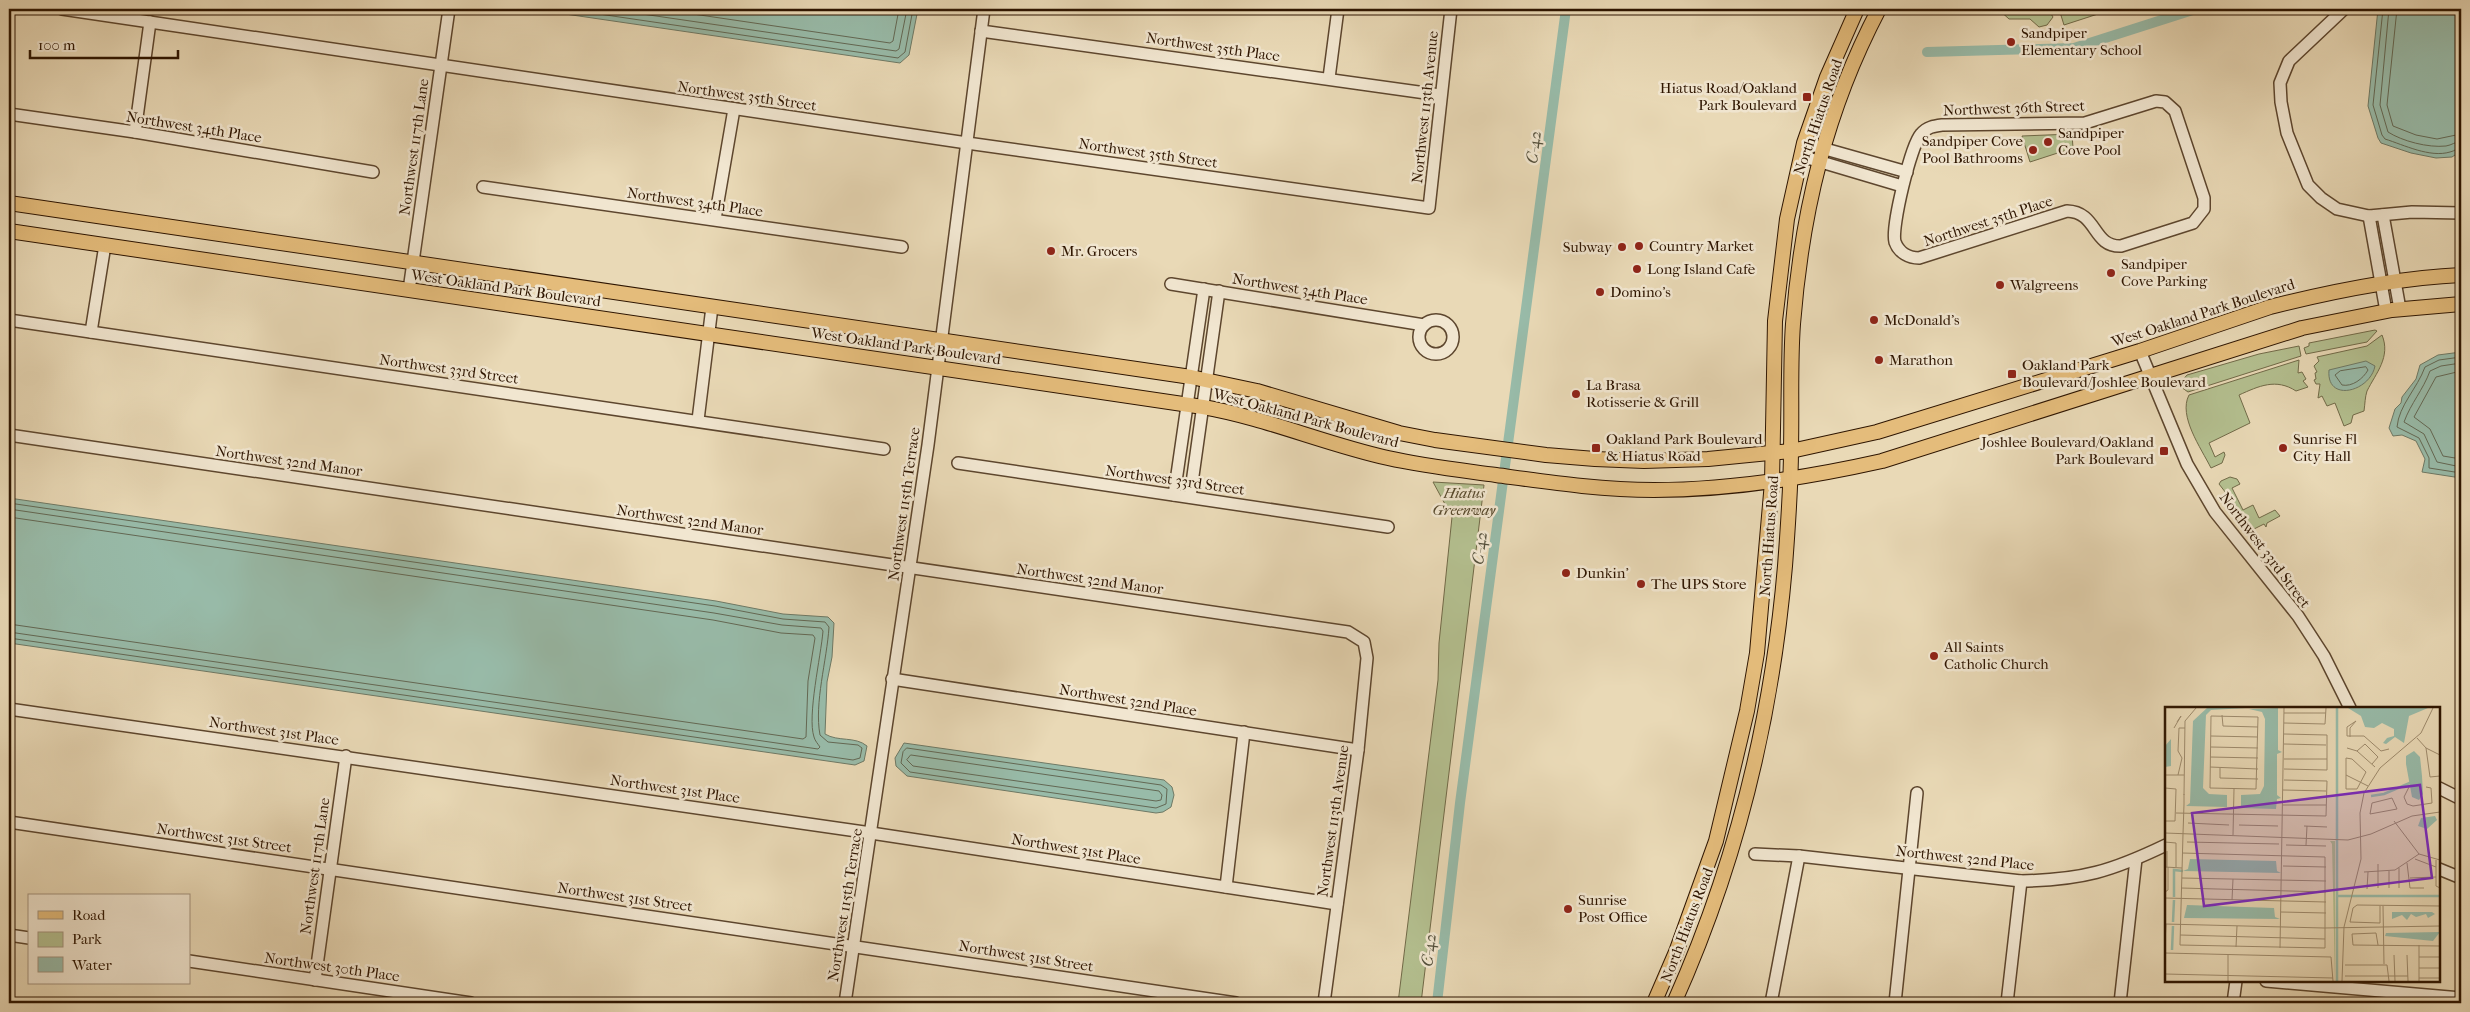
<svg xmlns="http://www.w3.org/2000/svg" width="2470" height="1012" font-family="'IM FELL French Canon',serif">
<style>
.green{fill:#b4c090;stroke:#716a48}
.water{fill:#98bba9;stroke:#6e7965}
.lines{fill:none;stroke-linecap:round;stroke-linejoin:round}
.shore{stroke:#636854;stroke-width:1}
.canal{stroke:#98bba9;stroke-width:10}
.minor-casing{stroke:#5d462e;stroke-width:14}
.major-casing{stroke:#2e1500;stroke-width:16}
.minor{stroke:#f1e6d0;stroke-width:11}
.major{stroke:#e4bc7b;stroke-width:14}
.poi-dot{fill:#8f2418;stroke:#f1e6d0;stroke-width:2}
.labels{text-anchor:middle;stroke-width:5;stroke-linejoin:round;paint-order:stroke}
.poi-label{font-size:15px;fill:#2e1500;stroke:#f1e6d0;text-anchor:start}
.street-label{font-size:15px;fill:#2e1500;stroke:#f1e6d0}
.park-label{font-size:15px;font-style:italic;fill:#56482b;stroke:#f1e6d0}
.water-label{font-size:16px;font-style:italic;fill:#534f3b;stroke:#f1e6d0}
.inset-river{fill:none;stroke:#98bba9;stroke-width:2.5}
.inset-road{fill:none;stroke:#9e8b6d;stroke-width:1}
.view{fill:#7b2cbf;fill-opacity:0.15;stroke:#7b2cbf;stroke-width:2.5}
.inset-edge{fill:none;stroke:#2e1500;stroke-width:2.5}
</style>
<rect width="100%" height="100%" fill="#e9d9b6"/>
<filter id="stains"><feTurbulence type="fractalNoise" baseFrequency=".004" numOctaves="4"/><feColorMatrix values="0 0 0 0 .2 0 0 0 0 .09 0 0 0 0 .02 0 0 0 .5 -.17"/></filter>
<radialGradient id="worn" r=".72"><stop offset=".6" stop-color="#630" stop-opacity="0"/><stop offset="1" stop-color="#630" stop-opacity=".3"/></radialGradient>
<g class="green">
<path d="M1998 9H2048L2053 17 2047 25 2039 27 2030 19H2009Z"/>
<path d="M2059 9H2100L2101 13 2064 25Z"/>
<path d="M2072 134 2073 148 2030 162 2022 136Z"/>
<path d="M2375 330 2377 331 2367 342 2306 354 2304 348 2309 346V343Z"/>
<path d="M2382 335C2391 357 2376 373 2367 391 2365 397 2365 404 2364 411L2353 415 2351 423 2344 426 2335 403 2327 406 2322 396 2318 398 2320 384H2316L2314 380 2316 379 2315 373 2317 372 2314 366 2319 361 2317 357 2367 346Z"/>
<path d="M2299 346 2301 356 2188 392 2181 387 2180 383 2187 375 2259 354Z"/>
<path d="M2299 360 2298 373 2302 372 2306 379 2303 381 2308 387 2296 391C2276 378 2259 386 2239 395L2250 423 2209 443 2215 457 2224 452 2225 455 2222 463 2211 468C2201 448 2178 416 2189 395Z"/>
<path d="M2230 477 2237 479 2240 484 2232 488 2243 510 2253 505 2259 518 2275 510 2280 516 2267 523 2266 527 2264 524 2254 529 2219 484 2221 481Z"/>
<path d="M1433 482 1484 485 1421 1003H1398L1438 680 1439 643 1452 517Z"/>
</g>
<g class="water">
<path d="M531 9H918L909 55 900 63Z"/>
<path d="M2378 9H2461V151L2452 157 2436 158 2411 153 2381 143 2378 138 2368 106Z"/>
<path d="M2461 352V478L2422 472 2425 459 2416 441 2402 435 2393 436 2389 428 2395 409 2401 403 2402 397 2416 379 2420 365 2438 355Z"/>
<path d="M2366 361 2375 366C2370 392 2326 403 2329 370Z"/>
<path d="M9 498 716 601 783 614 828 617 834 623 832 657 827 682 825 734C838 742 855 736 867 746L864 761 855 765 9 643Z"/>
<path d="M904 743 1164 780 1172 787 1174 795 1171 807 1163 812 1156 813 907 776 896 766 895 758Z"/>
</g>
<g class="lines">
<g class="shore">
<path d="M565 9 898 58 905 52 913 9"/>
<path d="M608 9 896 51 899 49 907 9"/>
<path d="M659 9 890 43 893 41 899 9"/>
<path d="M2383 9 2373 105 2382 135 2385 139C2404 145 2430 158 2450 152 2455 151 2457 148 2461 147"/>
<path d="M2389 9 2380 105 2388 132C2402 141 2428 148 2446 146 2452 145 2455 142 2461 141"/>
<path d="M2397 9 2387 105 2393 126 2416 135 2437 139 2461 134"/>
<path d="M2461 357 2439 360 2425 367C2417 389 2399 405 2397 427L2419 438 2429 458V468L2461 473"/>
<path d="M2461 363 2441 366 2430 371C2423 390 2411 403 2404 422L2424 434 2437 462 2461 467"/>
<path d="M2366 367 2368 370C2363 379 2352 387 2342 385L2335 375 2340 371Z"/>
<path d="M2461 371 2436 377 2414 417 2430 429 2443 456 2461 459"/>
<path d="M9 503 715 606 783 619 825 622 829 627C827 660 814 703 820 735L828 742 858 745 862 748 860 758 853 760 9 638"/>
<path d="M9 509 714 613 782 625 821 628 823 631C821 656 807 716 814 737 815 741 818 744 820 747L818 749 9 632"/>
<path d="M9 517 713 620 781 633 813 635 815 638 808 681 806 737 803 739 9 624"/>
<path d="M907 748 1161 785 1167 789 1166 804 1156 808 910 772 901 763 903 752Z"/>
<path d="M911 755 1159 791 1162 795 1161 800 1156 801 913 766 907 760Z"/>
</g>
<g class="canal">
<path d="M1927 52 2074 48 2196 9"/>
<path d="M1437 1003 1460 803 1566 9"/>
</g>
<g class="minor-casing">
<g id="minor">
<path d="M62 9 967 143 1429 208 1451 9"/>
<path d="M2343 10 2289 61 2280 83 2281 102 2287 133 2308 185 2321 198 2337 209 2369 216 2412 212 2461 213"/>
<path d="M981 31 1440 95"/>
<path d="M1329 78 1338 9"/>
<path d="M2156 101 2165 102 2175 111 2204 198V209L2193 223 2121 246C2092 247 2098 212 2067 211L1919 258C1909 258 1899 253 1895 242 1891 227 1911 145 1921 134 1927 127 1934 126 1942 125L2085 123Z"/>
<path d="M9 114 135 132 373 172"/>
<path d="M135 132 150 22"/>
<path d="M1804 143 1907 172"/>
<path d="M1801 156 1902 186"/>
<path d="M483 187 902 247"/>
<path d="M2383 215 2400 309"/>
<path d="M2369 216 2386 311"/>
<path d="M715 219 734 109"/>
<path d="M1171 284 1424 325"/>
<path d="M409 290 449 9"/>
<path d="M9 320 884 449"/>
<circle cx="1436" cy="337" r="17"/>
<path d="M91 332 105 245"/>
<path d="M2140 351 2187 464 2215 512 2298 616 2324 656 2350 708"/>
<path d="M698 420 712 307"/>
<path d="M9 435 1348 632 1364 642 1367 658 1358 750 1324 1003"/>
<path d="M958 463 1388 527"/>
<path d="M1174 495 1204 289"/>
<path d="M1190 497 1219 291"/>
<path d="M892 679 1358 750"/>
<path d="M9 709 871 833 1337 904"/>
<path d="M2439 788 2461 799"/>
<path d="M9 822 1236 1003"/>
<path d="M1755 854 1799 856 2021 881C2082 880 2112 871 2166 845"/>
<path d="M2439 869 2461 878"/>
<path d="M1226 887 1244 732"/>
<path d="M9 935 29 938"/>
<path d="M189 961 471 1003"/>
<path d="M315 980 346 756"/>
<path d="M2266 981 2461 998"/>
<path d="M845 1003 928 445 984 9"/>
<path d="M1771 1003 1799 856"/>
<path d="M1895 1003 1917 793"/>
<path d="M2007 1003 2021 881"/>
<path d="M2120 1003 2136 859"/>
<path d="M2233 1003 2236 981"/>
</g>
</g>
<g class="major-casing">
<g id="major">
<path d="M9 203 1191 377 1257 391 1399 433 1435 440 1546 455 1595 459 1644 461 1708 459 1791 451 1877 432 2140 351 2270 307C2333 291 2396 278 2461 275"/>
<path d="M9 231 1203 407C1266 418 1325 444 1388 458 1424 466 1460 470 1496 475 1548 482 1601 490 1654 490 1731 490 1806 478 1882 461L2302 328 2392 310 2461 304"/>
<path d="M1654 1003 1676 952 1716 841 1747 711 1757 653 1772 482 1775 321 1787 219 1804 143 1827 77 1857 9"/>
<path d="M1674 1003C1736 865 1772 718 1785 566 1788 527 1791 487 1791 448 1792 407 1790 365 1793 324 1802 211 1826 110 1879 9"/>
</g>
</g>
<use href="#minor" class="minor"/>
<use href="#major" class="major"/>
</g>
<g class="poi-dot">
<circle cx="2011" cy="42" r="5"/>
<rect x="1802" y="92" width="10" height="10" rx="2.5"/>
<circle cx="2048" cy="142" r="5"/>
<circle cx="2033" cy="150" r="5"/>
<circle cx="1639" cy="246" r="5"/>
<circle cx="1622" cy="247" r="5"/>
<circle cx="1051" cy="251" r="5"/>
<circle cx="1637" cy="269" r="5"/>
<circle cx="2111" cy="273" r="5"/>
<circle cx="2000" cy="285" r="5"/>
<circle cx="1600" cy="292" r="5"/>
<circle cx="1874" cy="320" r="5"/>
<circle cx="1879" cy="360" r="5"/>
<rect x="2007" y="369" width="10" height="10" rx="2.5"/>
<circle cx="1576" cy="394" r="5"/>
<rect x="1591" y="443" width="10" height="10" rx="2.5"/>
<circle cx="2283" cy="448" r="5"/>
<rect x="2159" y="446" width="10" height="10" rx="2.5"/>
<circle cx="1566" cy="573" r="5"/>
<circle cx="1641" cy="584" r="5"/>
<circle cx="1934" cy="656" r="5"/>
<circle cx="1568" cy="909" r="5"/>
</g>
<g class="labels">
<g class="poi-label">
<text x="2021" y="38">Sandpiper<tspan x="2021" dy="17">Elementary School</tspan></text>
<text x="1797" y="93" text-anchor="end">Hiatus Road/Oakland<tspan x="1797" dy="17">Park Boulevard</tspan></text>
<text x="2058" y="138">Sandpiper<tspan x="2058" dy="17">Cove Pool</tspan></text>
<text x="2023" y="146" text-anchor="end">Sandpiper Cove<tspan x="2023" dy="17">Pool Bathrooms</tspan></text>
<text x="1649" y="251">Country Market</text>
<text x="1612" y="252" text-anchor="end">Subway</text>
<text x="1061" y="256">Mr. Grocers</text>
<text x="2121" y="269">Sandpiper<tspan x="2121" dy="17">Cove Parking</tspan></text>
<text x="1647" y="274">Long Island Cafe</text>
<text x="2010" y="290">Walgreens</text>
<text x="1610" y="297">Domino's</text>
<text x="1884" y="325">McDonald's</text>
<text x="1889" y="365">Marathon</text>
<text x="2022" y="370">Oakland Park<tspan x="2022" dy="17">Boulevard/Joshlee Boulevard</tspan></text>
<text x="1586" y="390">La Brasa<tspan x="1586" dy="17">Rotisserie &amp; Grill</tspan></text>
<text x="1606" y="444">Oakland Park Boulevard<tspan x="1606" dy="17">&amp; Hiatus Road</tspan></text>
<text x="2293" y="444">Sunrise Fl<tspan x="2293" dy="17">City Hall</tspan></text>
<text x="2154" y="447" text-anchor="end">Joshlee Boulevard/Oakland<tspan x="2154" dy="17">Park Boulevard</tspan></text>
<text x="1576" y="578">Dunkin'</text>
<text x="1651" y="589">The UPS Store</text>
<text x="1944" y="652">All Saints<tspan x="1944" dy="17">Catholic Church</tspan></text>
<text x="1578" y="905">Sunrise<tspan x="1578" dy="17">Post Office</tspan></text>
</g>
<g class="street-label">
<text transform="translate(1213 47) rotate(8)" y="5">Northwest 35th Place</text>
<text transform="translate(747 96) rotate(8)" y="5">Northwest 35th Street</text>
<text transform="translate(1425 107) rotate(-84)" y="5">Northwest 113th Avenue</text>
<text transform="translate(2014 108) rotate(-2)" y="5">Northwest 36th Street</text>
<text transform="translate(1818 117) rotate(-71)" y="5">North Hiatus Road</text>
<text transform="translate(194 127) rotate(9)" y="5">Northwest 34th Place</text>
<text transform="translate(414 147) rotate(-82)" y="5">Northwest 117th Lane</text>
<text transform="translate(1148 153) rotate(8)" y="5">Northwest 35th Street</text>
<text transform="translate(695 202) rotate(8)" y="5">Northwest 34th Place</text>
<text transform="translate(1988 221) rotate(-18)" y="5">Northwest 35th Place</text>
<text transform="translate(506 288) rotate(8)" y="5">West Oakland Park Boulevard</text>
<text transform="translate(1300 289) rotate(9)" y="5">Northwest 34th Place</text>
<text transform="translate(2203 313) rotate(-18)" y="5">West Oakland Park Boulevard</text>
<text transform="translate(906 346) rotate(8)" y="5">West Oakland Park Boulevard</text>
<text transform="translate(449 369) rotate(8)" y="5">Northwest 33rd Street</text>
<text transform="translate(1306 418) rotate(15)" y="5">West Oakland Park Boulevard</text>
<text transform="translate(289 461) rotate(8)" y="5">Northwest 32nd Manor</text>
<text transform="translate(1175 480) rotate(8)" y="5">Northwest 33rd Street</text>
<text transform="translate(904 504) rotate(-82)" y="5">Northwest 115th Terrace</text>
<text transform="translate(690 520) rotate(8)" y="5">Northwest 32nd Manor</text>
<text transform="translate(1769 536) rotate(-86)" y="5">North Hiatus Road</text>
<text transform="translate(2265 550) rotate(53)" y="5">Northwest 33rd Street</text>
<text transform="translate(1090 579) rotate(8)" y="5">Northwest 32nd Manor</text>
<text transform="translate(1128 700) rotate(9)" y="5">Northwest 32nd Place</text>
<text transform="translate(274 731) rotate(8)" y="5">Northwest 31st Place</text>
<text transform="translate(675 789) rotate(8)" y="5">Northwest 31st Place</text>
<text transform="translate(1333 821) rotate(-82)" y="5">Northwest 113th Avenue</text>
<text transform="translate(224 838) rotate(8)" y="5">Northwest 31st Street</text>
<text transform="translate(1076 849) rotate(9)" y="5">Northwest 31st Place</text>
<text transform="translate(1965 858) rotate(6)" y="5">Northwest 32nd Place</text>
<text transform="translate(315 866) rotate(-82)" y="5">Northwest 117th Lane</text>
<text transform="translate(625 897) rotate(8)" y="5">Northwest 31st Street</text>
<text transform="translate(845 905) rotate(-81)" y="5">Northwest 115th Terrace</text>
<text transform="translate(1687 925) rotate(-69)" y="5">North Hiatus Road</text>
<text transform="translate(1026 956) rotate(9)" y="5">Northwest 31st Street</text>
<text transform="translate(332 967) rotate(8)" y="5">Northwest 30th Place</text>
</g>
<g class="park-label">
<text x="1464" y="498">Hiatus<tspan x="1464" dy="17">Greenway</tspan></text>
</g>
<g class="water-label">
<text transform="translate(1533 147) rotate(-82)" y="6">C-42</text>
<text transform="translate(1479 548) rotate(-82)" y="6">C-42</text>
<text transform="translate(1428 950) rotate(-83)" y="6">C-42</text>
</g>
</g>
<g transform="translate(2165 707)">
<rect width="275" height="275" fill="#e9d9b6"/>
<path d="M165 134H170V274L167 137Z" fill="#b4c090"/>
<path d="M42 1H81L46 3 41 8 38 81 44 87 62 88V100L21 99 25 96 28 14ZM113 1V43L117 45 112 47V88L116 91 112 92 111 102 76 101V88L95 87 99 79 100 12 97 5 84 2ZM183 1H263L244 9 239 36 230 30 221 37 218 36 222 31 229 29V22L217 16 209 21 200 20 196 9ZM6 32V59L0 60V39ZM249 44 255 50 257 69 258 87 254 93 247 90 241 57V49ZM270 109 272 113 262 122 253 119 256 111ZM25 152 111 154 112 164 116 166 18 164 23 162ZM22 198 109 201 110 210 115 212 19 211ZM227 205H267L270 207 263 211 261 207 251 210 246 207 242 213 237 208 227 212ZM275 225 268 234 220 229 221 226Z" fill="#98bba9"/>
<path class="inset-river" d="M206 89 219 87 247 75M172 189H275M9 190V163L18 164M8 215 9 193M7 243 8 219M172 274V1"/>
<path class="inset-road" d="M119 6H161M57 8 58 19 93 20M46 9 93 10 91 82 45 81ZM191 14 182 20V29H199L216 44 224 42M119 16 160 17 161 1M9 21 16 9 12 15M46 29 93 30M185 30V21L191 14M252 31 261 41 265 70 275 69M119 37 161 38M46 40 93 41M182 41 192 44 210 60M261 41 275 48V65M192 44 200 37 213 50 207 57M45 50 93 51M181 51 187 52 201 65 192 82H181ZM119 52H162M45 60 93 62M55 61V71L93 72M119 62 162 63V28L119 27M0 68H19M13 68 17 51 13 44 14 21H20M181 68 203 79M244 80 239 90 242 97 248 99 267 96 266 81 261 80M0 81 11 82 10 114H0M118 83 161 84M19 88 20 14 31 1M227 91 232 102 205 107 207 96ZM118 98H161M11 106 161 109 162 74 119 73M229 114 254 147 275 153M23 116 64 118M74 118 113 119M139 119 162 120M0 126 183 133 206 127 247 109 275 105M68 128 69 82M0 135 11 136V160M22 135 114 137M121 138 161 139M141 138 142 119M17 146 160 150V241L15 238V237L18 127 19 97V87M250 152 271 160M271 153V179L275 181M242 156 245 181H259M213 157V181M118 159 161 160M0 160 17 161M2 160V144M234 161V181M224 164V181M199 165 230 163 254 147M17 171 161 174M245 171 271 170M16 181 161 185M202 182 203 165M0 185 3 183V160M0 191 161 195M67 193 68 172M215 199V216L185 215 188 201 192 198 275 199M218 199 219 257M116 205 161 206M0 217 159 221 275 219M15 228 160 232M0 237 1 217M213 238 211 226 187 227 188 238 275 239M71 240 72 219M115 241 119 1M0 246 166 250 168 274M63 248V274M229 248 230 274M242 248 243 274M254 250H275M180 258H222L224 274M254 261H275M0 267 168 271M180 269H243M254 271H275M177 274 179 220 196 152 195 106 199 86 215 61 256 26 268 1M254 274V238"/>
<path class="view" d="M255 78 267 171 39 199 27 106Z"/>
<rect width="275" height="275" class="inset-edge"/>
</g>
<rect width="2470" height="1012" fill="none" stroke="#e9d9b6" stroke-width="30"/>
<rect x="10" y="10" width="2450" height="992" fill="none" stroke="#2e1500" stroke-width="2.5"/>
<rect x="15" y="15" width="2440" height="982" fill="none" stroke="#2e1500"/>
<rect x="28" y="894" width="162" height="90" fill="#f1e6d0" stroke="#a3927d"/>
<rect x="38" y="911" width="25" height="8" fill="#e4bc7b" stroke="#a3927d"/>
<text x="72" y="920" font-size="15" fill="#2e1500">Road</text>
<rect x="38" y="932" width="25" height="15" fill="#b4c090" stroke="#a3927d"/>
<text x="72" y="944" font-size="15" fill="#2e1500">Park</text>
<rect x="38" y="957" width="25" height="15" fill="#98bba9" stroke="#a3927d"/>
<text x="72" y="970" font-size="15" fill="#2e1500">Water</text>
<path d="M30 50v8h148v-8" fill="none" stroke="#2e1500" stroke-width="2.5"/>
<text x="38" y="50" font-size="15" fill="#2e1500" stroke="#f1e6d0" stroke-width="4" paint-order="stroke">100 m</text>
<rect width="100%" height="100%" filter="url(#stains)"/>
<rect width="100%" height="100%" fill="url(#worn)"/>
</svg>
